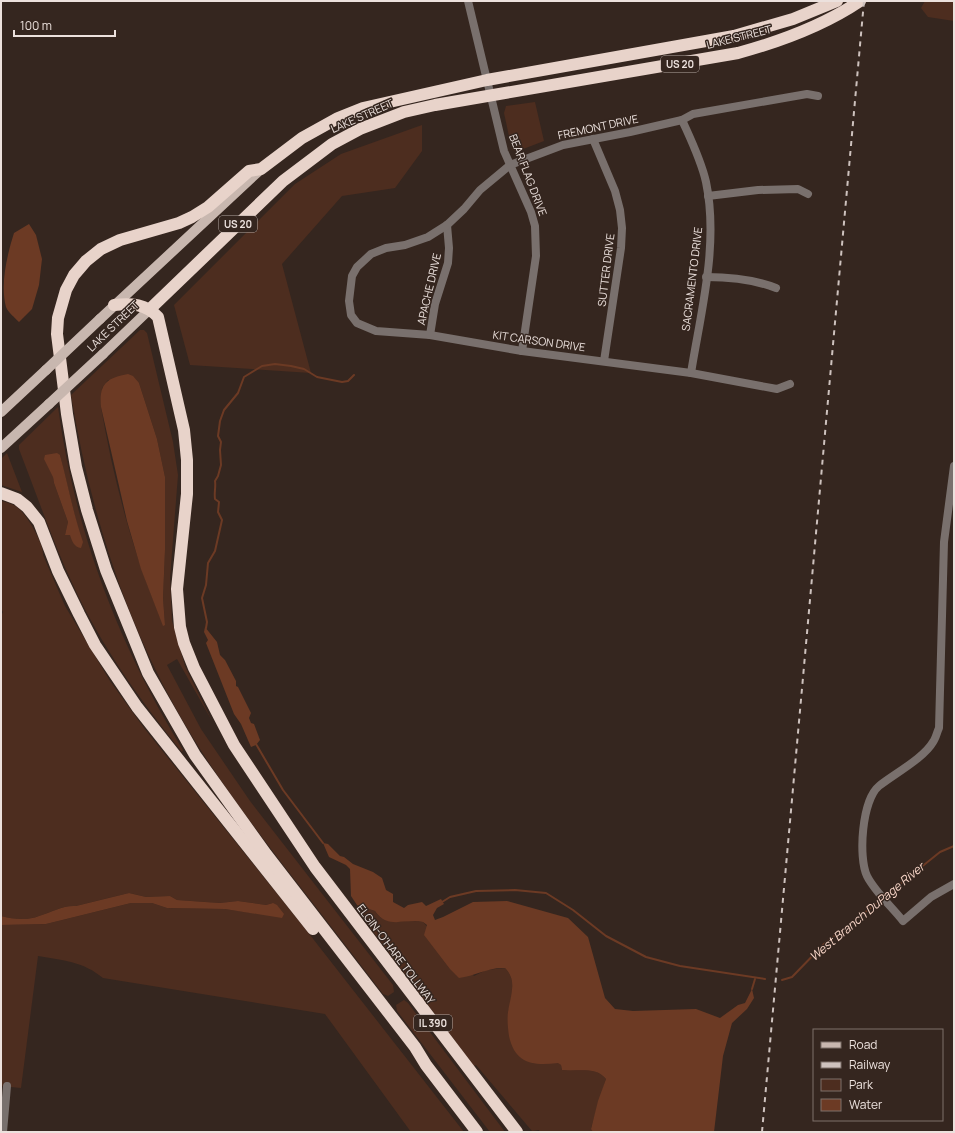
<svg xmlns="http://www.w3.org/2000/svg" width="955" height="1133" font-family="Manrope,sans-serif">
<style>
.green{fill:#4d2d1f;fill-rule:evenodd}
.water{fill:#6c3a24}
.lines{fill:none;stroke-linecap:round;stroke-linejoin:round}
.stream{stroke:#6c3a24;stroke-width:2}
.minor{stroke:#79706d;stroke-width:8}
.major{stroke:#c8b7af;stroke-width:10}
.highway{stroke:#e8d3ca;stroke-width:12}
.rail{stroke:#cec2be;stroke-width:2;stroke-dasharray:5 5;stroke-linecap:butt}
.major-bridge{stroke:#c8b7af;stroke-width:10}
.labels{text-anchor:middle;stroke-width:3;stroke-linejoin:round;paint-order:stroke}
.shield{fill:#35261f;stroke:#b5a9a4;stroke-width:1}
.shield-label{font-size:10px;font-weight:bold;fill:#ece1dd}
.street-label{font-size:11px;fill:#ece1dd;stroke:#35261f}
.water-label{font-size:12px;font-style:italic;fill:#fad7c9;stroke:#35261f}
</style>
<rect width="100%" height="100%" fill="#35261f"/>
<g class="green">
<path d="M925 1H954V21L928 17 921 8Z"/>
<path d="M535 102 544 141 518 151 512 150 504 113 506 106Z"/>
<path d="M422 125V151L395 188 342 196 282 264 311 373 190 365 174 305 295 184 341 154Z"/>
<path d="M140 330H144L147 333 173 442 178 475 170 578 172 621 185 666 212 721 177 659 167 665 201 729 250 801 393 985 394 992 388 996 383 994C350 951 317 908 284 866 245 815 206 763 175 707 121 610 89 504 71 395ZM108 380 139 383 157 439 165 477V550L163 598 165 625C157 614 160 614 155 604 130 543 112 472 101 407L102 388Z"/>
<path d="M58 407C74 529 119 646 183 750L182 752C140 700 102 647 74 587 53 543 37 495 19 449V445ZM60 455 77 525 65 535 68 522 54 483 53 477Z"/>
<path d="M7 453 22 492 1 485V459Z"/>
<path d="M1 501C7 502 13 504 18 508 27 515 44 544 43 555L65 606 110 681 144 728 303 926 464 1132H411L325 1014 103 978C84 962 63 960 38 956L21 1088 1 1086V925L46 924 131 903H152L167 908 225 909 260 914 273 903 266 905 238 901 220 903 205 902 177 900 170 896 146 897 129 893 76 906C63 905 52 912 39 916 27 921 13 919 1 916V616L3 612 1 609Z"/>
<path d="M357 905 375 911C386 929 405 918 423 922L474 976 486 970 505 968C517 980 512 998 508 1012L561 1065 562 1070C577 1072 596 1066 606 1079L591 1128 593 1132H540L539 1130 532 1131 476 1065 474 1066 356 909Z"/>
<path d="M404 1000 408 1003 505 1132H490L397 1011 396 1005Z"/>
</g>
<g class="water">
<path d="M29 224 36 235 42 259 39 285 32 309 19 322C15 318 8 312 6 307 0 285 7 255 14 233Z"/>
<path d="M128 374 133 376 139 383 157 439 165 477V550L163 598 165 625 163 626 141 569 127 521 101 407C99 384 106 378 128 374Z"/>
<path d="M57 453 60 455C68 484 73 513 83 542L81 548C74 547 72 541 70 535H65L68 522 54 483 53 477 44 459 45 455Z"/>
<path d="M205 627 217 642 220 655 225 660 236 681V686L238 687 251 713 249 718 251 723 254 724 260 740 256 745 251 747 241 724 234 714 206 643 208 640 204 632Z"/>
<path d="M323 843 328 844 340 856 344 857 353 864 373 872 382 878 386 890 393 894V902L404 908 408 905 422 902 426 906 441 899 444 904 437 908 433 915 435 920 443 917 473 902 507 901 568 918 588 937 605 998 615 1009 633 1011 696 1009 720 1018 738 1005 745 1003 752 989 754 998 747 1009 732 1023 723 1056 714 1132H593L591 1129 598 1101 606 1079C596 1066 577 1072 562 1070L561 1065 558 1063C533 1066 515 1064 509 1036 508 1029 507 1019 508 1012 510 997 518 981 505 968 489 967 475 976 459 978L450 969 424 935 427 925 423 922C405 918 387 930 375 911L357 905 351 896 350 869 346 865 329 857Z"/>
<path d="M129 893 146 897 170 896 177 900 205 902 220 903 238 901 266 905 273 903 277 905 284 914 282 918 225 909 167 908 152 903H131L46 924 1 925V916C13 919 27 921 39 916 52 912 63 905 76 906Z"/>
</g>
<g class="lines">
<g class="stream">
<path d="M206 628 207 622 202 598 206 585 208 563 215 551 222 520 218 512 219 502 215 499C214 493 216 486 215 481L218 476 221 465 220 450 221 442 218 436 220 421 224 410 238 393 244 377 262 366 275 364 291 366 304 369 317 377 342 382 348 381 354 375"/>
<path d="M256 744 283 790 323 843"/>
<path d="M884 897 940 852 954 846"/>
<path d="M442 902 450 897 476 891 515 890 546 893 573 910 606 936 646 957 680 966 765 979"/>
<path d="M782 980 792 977 824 944 881 900"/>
<path d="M752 989 755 979"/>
</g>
<g class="minor">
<path d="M468 1 504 151 531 212 535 226 536 256 522 351"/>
<path d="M682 120C691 140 701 160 706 182 719 244 701 311 691 373"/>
<path d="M593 139 615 191 620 210 622 228 621 248 604 361"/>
<path d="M708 196 758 190 798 189 808 194"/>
<path d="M706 277C730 277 753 279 776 288"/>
<path d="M430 335 435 304 448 263 449 248 447 225"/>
<path d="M790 384 777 389 691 373 522 351 430 335 376 331 357 323 351 315 349 301 352 276 357 267 371 254 386 248 405 245 428 237 447 225 464 209 480 190 510 165 563 145 630 132 682 120 693 114 807 94 818 96"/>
<path d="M954 466 944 542 939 728C937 732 936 738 933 742 924 758 894 774 879 786 862 800 858 857 867 876 875 892 892 907 903 921L931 897 954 884"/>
<path d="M3 1132 7 1086"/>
</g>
<g class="major">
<path d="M100 319 261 169"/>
<path d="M103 354 150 309"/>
<path d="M1 412 46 370"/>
<path d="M1 448 49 404"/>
</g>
<g class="highway">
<path d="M114 305C132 303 146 304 158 317L184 430 187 460V494L177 589 180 627 184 643 194 668 234 745 315 867 517 1132"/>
<path d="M150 309 283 181 332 144 360 129 404 112 435 105 738 53C782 41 823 26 860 1"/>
<path d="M1 493 17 499 27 507 39 522 58 571 79 614 95 645 137 707 313 929"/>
<path d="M477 1132 426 1065 415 1047 266 854 195 755 148 673 106 570 87 510 76 467 67 414 57 334 58 318 66 290 74 275 86 261 101 249 120 240 179 223 192 217 208 207 249 171 261 169 302 138 338 118 363 108 487 80 734 36 793 19 837 1"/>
</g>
<path class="rail" d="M762 1132 864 1"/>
<g class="major-bridge">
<path d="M46 370 100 319"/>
<path d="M49 404 103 354"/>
</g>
</g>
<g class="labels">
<g class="shield">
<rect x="661" y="56" width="38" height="16" rx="3"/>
<rect x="219" y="216" width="38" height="16" rx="3"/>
<rect x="414" y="1015" width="38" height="16" rx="3"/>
</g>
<g class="shield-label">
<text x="680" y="68">US 20</text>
<text x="238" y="228">US 20</text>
<text x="433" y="1027">IL 390</text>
</g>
<g class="street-label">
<text transform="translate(739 37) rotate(-14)" y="4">LAKE STREET</text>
<text transform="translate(362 116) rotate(-24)" y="4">LAKE STREET</text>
<text transform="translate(598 127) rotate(-12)" y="4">FREMONT DRIVE</text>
<text transform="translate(528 175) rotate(69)" y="4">BEAR FLAG DRIVE</text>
<text transform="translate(606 270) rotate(-83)" y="4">SUTTER DRIVE</text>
<text transform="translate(692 279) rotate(-83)" y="4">SACRAMENTO DRIVE</text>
<text transform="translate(429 289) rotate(-77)" y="4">APACHE DRIVE</text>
<text transform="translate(113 326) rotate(-44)" y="4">LAKE STREET</text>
<text transform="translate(539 341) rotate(8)" y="4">KIT CARSON DRIVE</text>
<text transform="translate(396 954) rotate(53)" y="4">ELGIN-O'HARE TOLLWAY</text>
</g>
<g class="water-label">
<text transform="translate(867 912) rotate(-40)" y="4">West Branch DuPage River</text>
</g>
</g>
<rect width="955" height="1133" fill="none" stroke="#ece1dd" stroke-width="4"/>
<rect x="813" y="1029" width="130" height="92" fill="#35261f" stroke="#7e716b"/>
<rect x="821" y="1042" width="20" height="6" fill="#c8b7af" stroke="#7e716b"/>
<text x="849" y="1049" font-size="12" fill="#ece1dd">Road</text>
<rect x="821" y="1062" width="20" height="6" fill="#cec2be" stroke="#7e716b"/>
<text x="849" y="1069" font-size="12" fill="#ece1dd">Railway</text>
<rect x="821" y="1079" width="20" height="12" fill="#4d2d1f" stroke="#7e716b"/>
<text x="849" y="1089" font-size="12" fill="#ece1dd">Park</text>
<rect x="821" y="1099" width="20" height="12" fill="#6c3a24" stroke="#7e716b"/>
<text x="849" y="1109" font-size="12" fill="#ece1dd">Water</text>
<path d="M14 30v6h101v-6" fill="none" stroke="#ece1dd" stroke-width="2"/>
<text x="20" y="30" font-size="12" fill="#ece1dd" stroke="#35261f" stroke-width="3" paint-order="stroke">100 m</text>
</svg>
